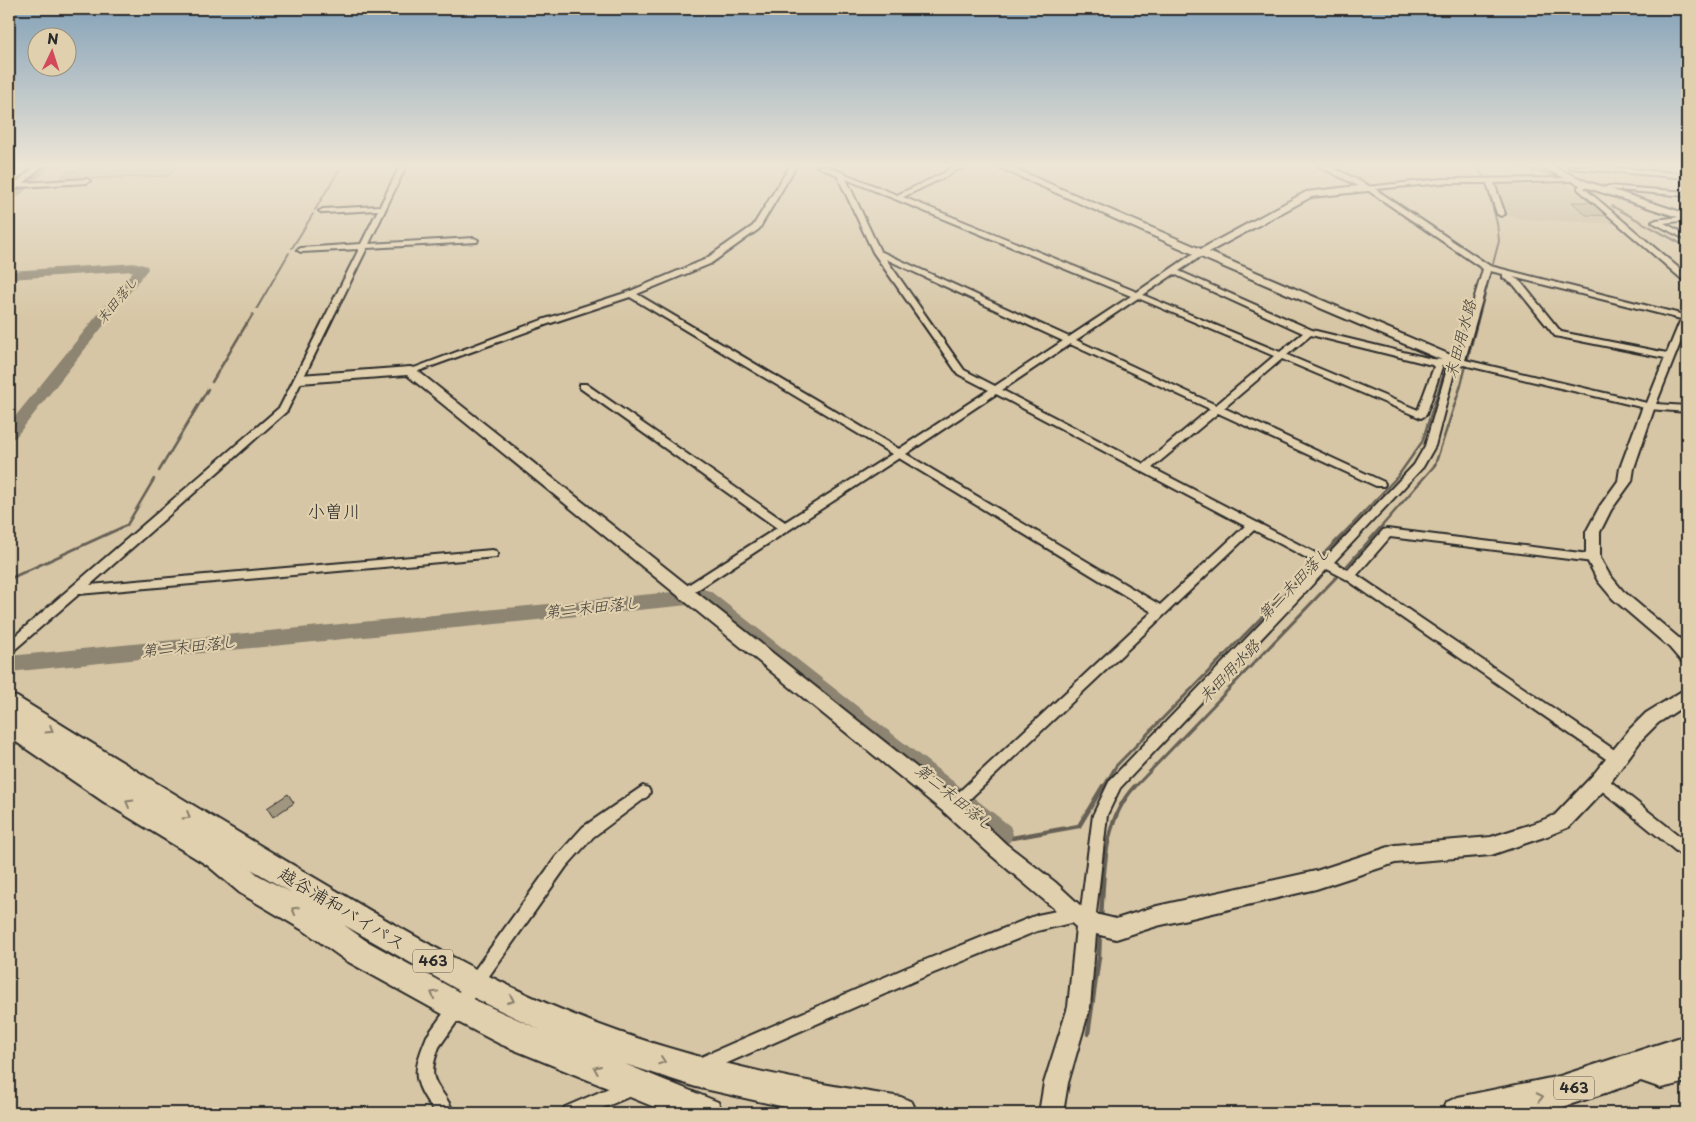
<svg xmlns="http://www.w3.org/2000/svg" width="1696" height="1122" font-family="'Playpen Sans','Klee One',sans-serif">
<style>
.built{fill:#c6b89a}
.green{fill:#b6a98f;stroke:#706a5d}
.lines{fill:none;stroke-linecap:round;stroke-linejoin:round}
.stream-far3{stroke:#666055;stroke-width:2}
.stream-far2{stroke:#666055;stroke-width:2.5}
.stream-far1{stroke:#666055;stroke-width:3}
.stream{stroke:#666055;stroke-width:4.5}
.river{fill:#8d8471;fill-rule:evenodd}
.building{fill:#a19680;stroke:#2b2b2b}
.street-casing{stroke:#2b2b2b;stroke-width:4}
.secondary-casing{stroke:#2b2b2b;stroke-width:4}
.primary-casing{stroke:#2b2b2b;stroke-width:4}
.highway-casing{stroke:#2b2b2b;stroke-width:4}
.street{fill:#e1d0ad;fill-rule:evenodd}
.secondary{fill:#e1d0ad;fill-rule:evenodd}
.primary{fill:#e1d0ad;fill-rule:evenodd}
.highway{fill:#e1d0ad;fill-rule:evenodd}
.oneway{stroke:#867e6c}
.labels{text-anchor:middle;stroke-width:4.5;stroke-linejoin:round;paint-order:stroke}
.far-water-label{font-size:14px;font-style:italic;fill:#44413c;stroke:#e1d0ad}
.shield{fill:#e1d0ad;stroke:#625c52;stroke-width:1}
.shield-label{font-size:14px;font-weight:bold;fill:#2b2b2b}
.water-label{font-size:16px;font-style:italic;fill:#44413c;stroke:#e1d0ad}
.quarter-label{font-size:18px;fill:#2b2b2b;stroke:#e1d0ad}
.near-street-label{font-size:18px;fill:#2b2b2b;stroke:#e1d0ad}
</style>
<rect width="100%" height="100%" fill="#d6c6a5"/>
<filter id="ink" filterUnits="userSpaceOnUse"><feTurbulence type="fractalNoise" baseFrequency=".02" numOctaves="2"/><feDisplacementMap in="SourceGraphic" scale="10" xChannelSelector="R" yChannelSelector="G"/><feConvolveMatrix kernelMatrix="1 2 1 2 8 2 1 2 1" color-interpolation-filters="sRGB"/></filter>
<g filter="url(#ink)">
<path class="built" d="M1561 181 1594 201 1621 224 1523 219 1505 215 1494 183Z"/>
<g class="green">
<path d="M84 166H177L168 176 59 180 68 171H76Z"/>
<path d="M1572 202H1593L1608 216 1586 215Z"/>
</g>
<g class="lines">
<g class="stream-far3">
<path d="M994 166 1197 255"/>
<path d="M1476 166 1484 178"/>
<path d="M1518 166 1555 176"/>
<path d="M1612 206 1687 247"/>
<path d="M315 210 339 170"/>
<path d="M292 248 313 214"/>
<path d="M257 308 289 253"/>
<path d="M247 324 253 314"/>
<path d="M1477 324 1499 241 1497 223 1486 183"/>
</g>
<g class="stream-far2">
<path d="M1394 339 1442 362"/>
<path d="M212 382 247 323"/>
<path d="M159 471 208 389"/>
<path d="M122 527 127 525 154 479"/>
<path d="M1350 527 1398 476 1422 442 1446 367"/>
<path d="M1381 527 1435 465 1461 385 1477 323"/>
</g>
<g class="stream-far1">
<path d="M9 579 125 526"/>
<path d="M1103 788 1116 766 1351 526"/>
<path d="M1134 788 1347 566 1382 526"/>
</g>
<g class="stream">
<path d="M1001 834 1012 838 1079 826 1103 786"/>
<path d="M1101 918C1104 874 1102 821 1135 786"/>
<path d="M1088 1034 1099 957 1100 931"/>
</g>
<g class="river">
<path d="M40 166H52L13 201 9 202V193Z"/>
<path d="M137 263 147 266 148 269 15 438 9 439V424L133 271 9 279V271Z"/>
<path d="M703 589 710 591 1010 826 1013 834 1010 842 1001 845 992 842 699 604 9 672V656Z"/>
</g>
</g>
<path class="building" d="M288 794 294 803 273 817 267 808Z"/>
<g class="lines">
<g class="street-casing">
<g id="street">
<path d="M35 166H42L24 183 87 179 90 181 87 183 19 187 9 194V189Z"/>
<path d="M400 166H406L369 244 474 238 478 240 477 242 367 248 287 411 90 585 492 550 496 551 498 554 496 557 79 594 13 651 9 653V641L280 407 359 249 301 252 297 250 301 248 361 244 378 210 323 213 319 211 323 209 380 206Z"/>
<path d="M790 166H796L759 229 710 264 637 294 899 449 989 390 958 374 873 252 837 175 817 166H826L897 195 946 172 948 169 967 166 953 171 951 174 903 197 1137 292 1197 251H1203V255L1179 271 1312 330 1432 359 1445 360 1446 357 1457 358 1483 269 1366 189V187L1442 179 1572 178V180L1570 181 1494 183 1505 214 1501 216 1497 214 1487 183H1442L1375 189 1490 266 1684 315 1687 314V326L1656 404 1687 406V412L1649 409 1451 362 1455 369 1435 446 1423 467 1334 562 1348 570 1383 530 1387 529 1597 555 1599 558 1597 561 1593 562 1390 537 1357 575 1622 755 1624 759 1622 763 1617 765 1612 763 1346 579 1327 569 1120 788 1107 815 1095 922 1092 927 1087 930 1082 927 1079 921 1037 931 919 979 700 1075 694 1072 691 1066 694 1060 908 967 1037 915 1076 907 1081 909 1093 815 1110 780 1318 564 1254 530 957 811 952 813 947 811 945 807 947 803 1152 612 899 458 688 596H680L678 593 680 590 777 528 580 388V384H586L785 522 892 454 630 297 548 324 413 373 410 374 406 371 542 320 628 292 704 260 753 226ZM846 179 1131 296 1069 337 880 251ZM886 259 1063 341 995 386 964 370ZM1490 271 1503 274V278L1514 285 1555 336 1665 358 1647 403 1465 360ZM1174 274 1303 333 1280 352 1143 295ZM1513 277 1681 319 1667 353 1561 332 1520 281ZM1138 298 1274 356 1216 405 1076 340ZM1311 335 1432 365 1434 367 1418 410 1287 355ZM1070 344 1210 409 1144 464 1002 390ZM1282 359 1421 418 1426 415 1442 367 1441 365H1444L1447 369 1425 446 1414 465 1325 558 1152 468 1218 413 1376 486H1384L1385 484 1384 482 1224 408ZM996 394 1245 526 1160 605 906 454Z"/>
<path d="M1567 166H1594L1687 174V178L1570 168Z"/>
<path d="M1583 183H1587L1588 184 1584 188 1687 275V281H1684L1578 189V187Z"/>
<path d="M1608 186 1687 192V196L1606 189V187Z"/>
<path d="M1687 216V220L1664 223 1687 235V240L1652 222 1656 220Z"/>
<path d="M1600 775 1605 777 1687 842V858L1682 856 1595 785 1593 781 1595 777Z"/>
<path d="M643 786 648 788 650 792 648 796 593 837 566 867 439 1047C424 1086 441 1082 454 1113H435C412 1080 412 1073 427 1036L556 857 583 827Z"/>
<path d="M632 1078 638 1081 641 1087 638 1093 591 1113H562L565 1107Z"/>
</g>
</g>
<g class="secondary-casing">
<g id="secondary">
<path d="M996 166H1008L1201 249 1306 192 1358 186 1319 166H1330L1373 188 1368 191 1311 197 1209 252 1453 356 1455 359 1451 366H1443L1441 363 1442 360 1196 255Z"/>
<path d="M410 367 414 368 959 801 1006 844 1055 882 1083 908 1091 913 1116 919 1157 906 1316 871 1395 845 1491 837 1538 822 1555 815 1593 775 1630 729 1646 713 1687 688V704L1658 723 1642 739 1607 787 1569 827 1547 836 1491 855 1395 863 1316 889 1157 926 1116 939 1096 934 1090 1007 1068 1083 1063 1113H1039L1044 1083 1068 1007 1076 927 992 856 945 813 407 375 300 383 294 379 300 375Z"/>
<path d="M1649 402 1655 406 1634 468 1632 481 1611 510 1600 532V558L1609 574 1623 591 1687 645V662L1681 661 1669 647 1613 599 1598 581 1586 558V532L1600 506 1618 481 1620 468 1643 406Z"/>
</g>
</g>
<g class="primary-casing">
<path id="primary" d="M1539 166H1552L1588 182 1687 214V220L1582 186Z"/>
</g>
<g class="highway-casing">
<g id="highway">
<path d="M9 695 17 697C118 760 218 821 320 881 416 938 513 995 619 1032 710 1064 805 1082 901 1097L912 1102 917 1113H811L696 1087 625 1064 718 1102 723 1113H669L500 1044 448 1017 345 960 306 932 240 893 207 865 104 802 9 737ZM250 868 251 869 292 893 258 875ZM344 925 460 991 541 1030 468 997 365 940Z"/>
<path d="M1687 1035V1082L1661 1088 1641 1081 1560 1108 1533 1113H1442L1447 1102 1458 1097 1560 1076Z"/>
</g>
</g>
<use href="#street" class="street"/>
<use href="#secondary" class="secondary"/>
<use href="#primary" class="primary"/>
<use href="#highway" class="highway"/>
</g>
<defs><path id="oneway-chevron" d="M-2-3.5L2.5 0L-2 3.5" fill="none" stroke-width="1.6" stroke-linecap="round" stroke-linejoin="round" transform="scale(1.25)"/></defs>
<g class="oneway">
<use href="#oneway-chevron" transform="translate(50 730) rotate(32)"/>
<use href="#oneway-chevron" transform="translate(129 803) rotate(-150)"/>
<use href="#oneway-chevron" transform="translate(187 816) rotate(32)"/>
<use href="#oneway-chevron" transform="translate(295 910) rotate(-151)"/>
<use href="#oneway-chevron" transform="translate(434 994) rotate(-151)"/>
<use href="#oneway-chevron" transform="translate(511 1000) rotate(25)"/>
<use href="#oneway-chevron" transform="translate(662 1061) rotate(19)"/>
<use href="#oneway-chevron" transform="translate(597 1069) rotate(-157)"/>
<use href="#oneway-chevron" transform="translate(1540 1097) rotate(-12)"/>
</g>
</g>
<linearGradient id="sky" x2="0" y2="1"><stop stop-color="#83a1b8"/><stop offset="0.51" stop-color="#ede5d6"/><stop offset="1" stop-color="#ede5d6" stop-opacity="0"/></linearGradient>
<rect width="1696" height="323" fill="url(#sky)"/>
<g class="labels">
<g class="far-water-label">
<text transform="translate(117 300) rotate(-51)" y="5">末田落し</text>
</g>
<g class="shield">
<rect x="413" y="949.5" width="40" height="23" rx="4"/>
<rect x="1554" y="1076.5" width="40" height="23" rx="4"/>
</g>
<g class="shield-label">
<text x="433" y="966">463</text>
<text x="1574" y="1093">463</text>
</g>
<g class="water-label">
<text transform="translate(1460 339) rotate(-75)" y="6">末田用水路</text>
<text transform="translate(1294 583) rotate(-46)" y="6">第二末田落し</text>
<text transform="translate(592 607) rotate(-6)" y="6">第二末田落し</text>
<text transform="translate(189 646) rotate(-6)" y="6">第二末田落し</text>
<text transform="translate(1229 671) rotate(-46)" y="6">末田用水路</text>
<text transform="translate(955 797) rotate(39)" y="6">第二末田落し</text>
</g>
<g class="quarter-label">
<text x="334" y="518">小曽川</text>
</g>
<g class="near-street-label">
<text transform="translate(342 909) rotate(31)" y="6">越谷浦和バイパス</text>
</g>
</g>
<rect width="1696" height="1122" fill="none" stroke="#e1d0ad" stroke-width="30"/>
<rect x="15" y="15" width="1666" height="1092" fill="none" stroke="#2b2b2b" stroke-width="2" filter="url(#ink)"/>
<g transform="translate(52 52) rotate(4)"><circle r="24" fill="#e1d0ad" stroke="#988e79"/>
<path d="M0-4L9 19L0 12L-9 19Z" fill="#d1495b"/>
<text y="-8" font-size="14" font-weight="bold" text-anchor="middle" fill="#2b2b2b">N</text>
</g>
</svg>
